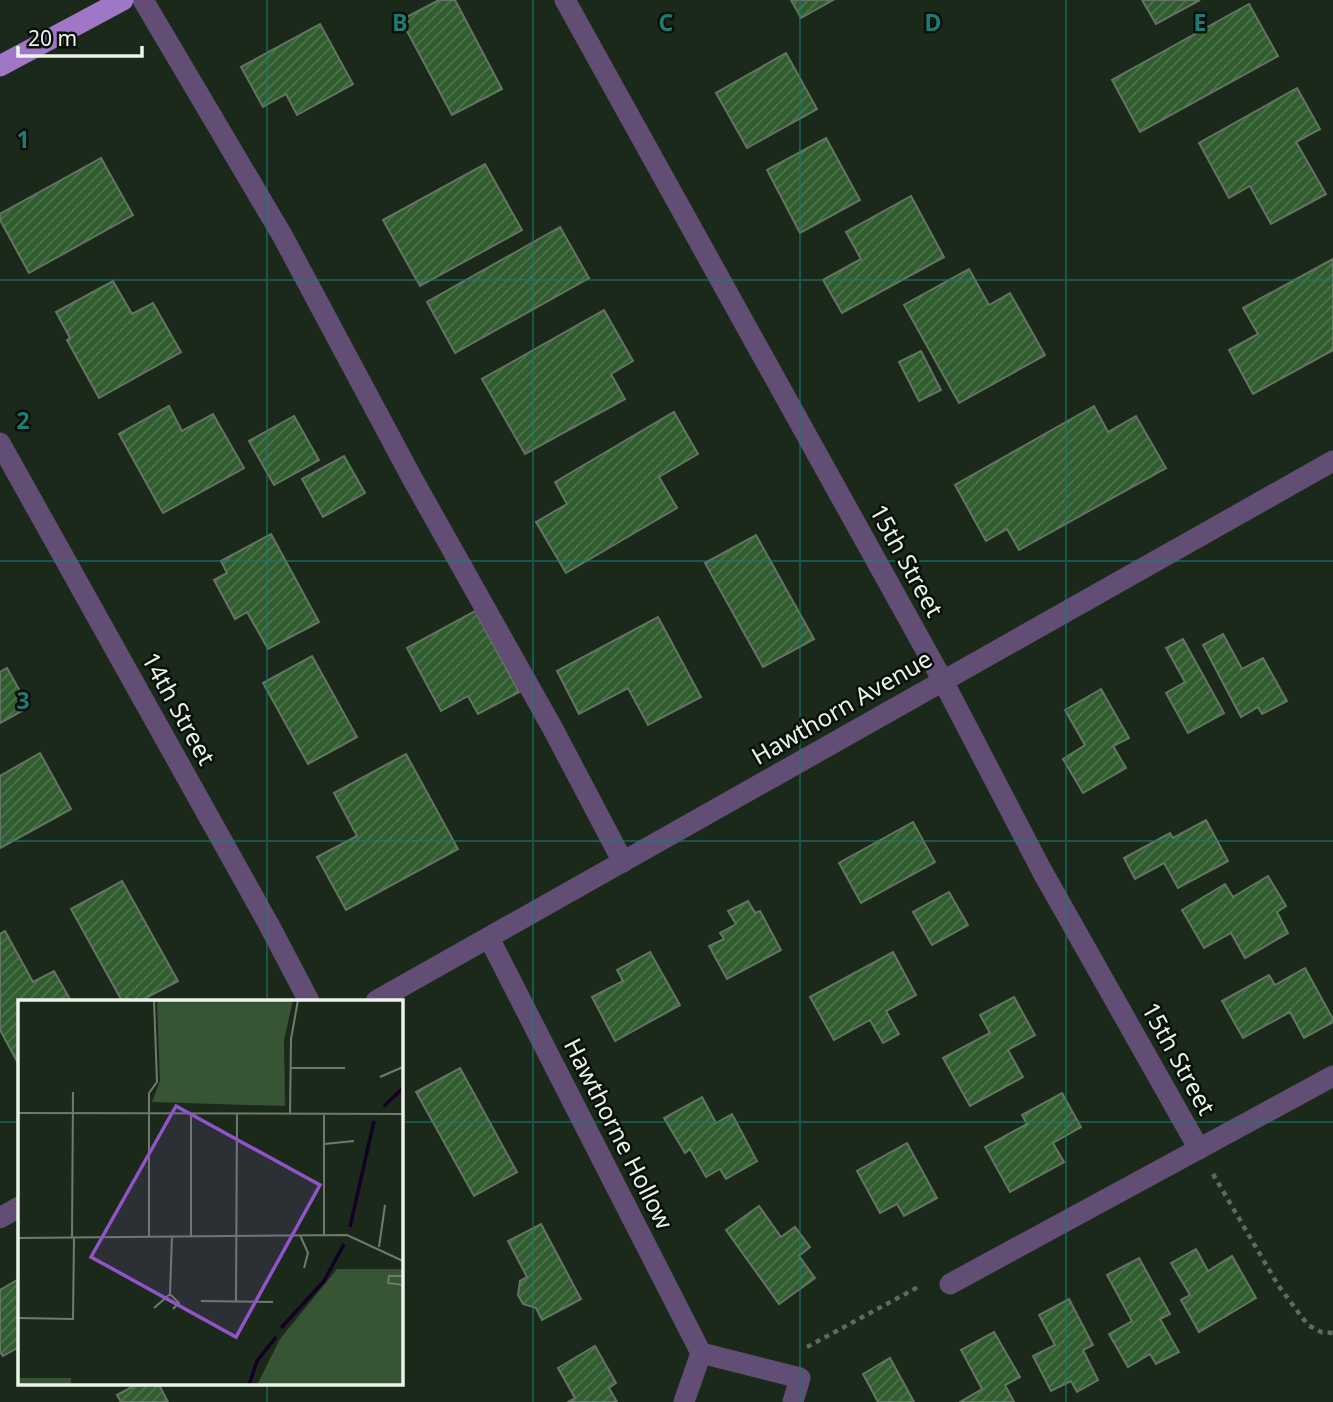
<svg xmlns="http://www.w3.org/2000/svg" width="1333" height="1402" font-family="'Noto Sans',sans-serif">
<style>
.building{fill:url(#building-hatch);stroke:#647463;stroke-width:2}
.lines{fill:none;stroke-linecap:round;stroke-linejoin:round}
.path{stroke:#5d6a5c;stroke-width:4.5;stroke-dasharray:5 5;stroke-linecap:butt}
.minor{stroke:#624e75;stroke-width:21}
.major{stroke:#a076c6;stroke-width:21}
.grid{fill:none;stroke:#1a7c74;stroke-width:2;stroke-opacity:0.55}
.labels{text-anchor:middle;stroke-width:5;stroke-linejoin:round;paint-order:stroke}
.street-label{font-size:24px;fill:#ebf4ea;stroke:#0a1009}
.inset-river{fill:none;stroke:#140025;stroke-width:3.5}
.inset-road{fill:none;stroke:#6e7a6d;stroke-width:2}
.view{fill:#9154c8;fill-opacity:0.15;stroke:#9154c8;stroke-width:3.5}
.inset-edge{fill:none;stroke:#ebf4ea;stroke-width:3.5}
.grid-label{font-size:23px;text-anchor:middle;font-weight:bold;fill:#1a7c74;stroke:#0a1009;stroke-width:5;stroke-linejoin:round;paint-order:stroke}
</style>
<defs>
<pattern id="building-hatch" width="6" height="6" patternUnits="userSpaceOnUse" patternTransform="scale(1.75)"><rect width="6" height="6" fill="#315c2f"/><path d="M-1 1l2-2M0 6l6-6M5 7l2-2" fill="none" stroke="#4f744d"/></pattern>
</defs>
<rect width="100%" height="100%" fill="#1b291a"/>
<g class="building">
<path d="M439 0H455L502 89 452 115 401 20Z"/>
<path d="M791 0H833L801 18Z"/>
<path d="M1142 0H1200L1156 24Z"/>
<path d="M1249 4 1278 56 1140 132 1112 80Z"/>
<path d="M320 24 353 84 297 115 286 94 263 107 241 67Z"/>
<path d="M786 53 817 109 747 148 716 93Z"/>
<path d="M1297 88 1320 129 1296 142 1326 194 1271 224 1250 186 1229 198 1199 143Z"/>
<path d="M826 138 860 200 800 233 767 170Z"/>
<path d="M101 158 133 215 29 273 0 220V214Z"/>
<path d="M485 164 522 230 420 286 383 220Z"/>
<path d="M911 196 944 257 842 313 823 280 861 259 846 232Z"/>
<path d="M560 227 589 278 455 353 427 302Z"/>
<path d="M1333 259V350L1253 394 1229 350 1258 334 1243 308Z"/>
<path d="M969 269 989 305 1010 293 1045 355 959 403 904 305Z"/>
<path d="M113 281 132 314 153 303 181 352 99 398 67 340 70 338 56 312Z"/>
<path d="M604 310 633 361 611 374 625 399 525 454 482 379Z"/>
<path d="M921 351 941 390 919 401 899 362Z"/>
<path d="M169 406 182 431 213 414 244 468 163 513 119 434Z"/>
<path d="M1094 406 1108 432 1136 416 1166 468 1019 550 1007 529 986 541 955 485Z"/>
<path d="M674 412 698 454 659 477 677 508 566 573 536 522 567 504 555 482Z"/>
<path d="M294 416 319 460 274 485 249 441Z"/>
<path d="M344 456 365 493 323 517 302 479Z"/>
<path d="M271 534 319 622 268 649 247 612 235 619 214 580 227 573 221 561Z"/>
<path d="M756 535 814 639 763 667 705 563Z"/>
<path d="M475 611 519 692 478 714 468 696 441 711 407 648Z"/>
<path d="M658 617 701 697 648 725 628 688 579 714 557 671Z"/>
<path d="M1223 634 1242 669 1263 658 1287 701 1262 714 1258 707 1241 717 1203 645Z"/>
<path d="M1183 639 1224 713 1188 733 1166 693 1185 682 1166 648Z"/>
<path d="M312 656 357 737 308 764 263 683Z"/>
<path d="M7 668 29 707 0 723V672Z"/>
<path d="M1101 689 1129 738 1113 746 1126 768 1083 793 1063 759 1085 745 1065 710Z"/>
<path d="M40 753 71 809 0 848V776Z"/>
<path d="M406 754 458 849 346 910 317 857 357 836 334 793Z"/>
<path d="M1206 820 1228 861 1178 888 1164 863 1135 879 1124 858 1170 833 1173 838Z"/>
<path d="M913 822 935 862 861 903 839 863Z"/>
<path d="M1268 876 1286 906 1277 912 1288 933 1245 958 1231 933 1204 948 1182 910 1225 884 1233 897Z"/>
<path d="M122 881 178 981 140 1001H122L71 909Z"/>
<path d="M949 892 968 925 932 945 913 912Z"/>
<path d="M748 901 755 913 760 911 781 950 727 979 709 946 724 939 720 933 736 924 728 911Z"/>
<path d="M5 931 33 982 54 971 71 1001H19V1065L0 1030V934Z"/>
<path d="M650 952 680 1005 615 1041 592 997 623 981 617 970Z"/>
<path d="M893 952 916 995 886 1011 899 1034 883 1043 870 1020 834 1040 810 997Z"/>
<path d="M1305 968 1333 1019V1022L1304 1038 1290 1012 1243 1038 1222 1001 1269 975 1275 985Z"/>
<path d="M1014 997 1035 1035 1008 1050 1023 1077 970 1106 943 1058 990 1033 980 1015Z"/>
<path d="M460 1068 517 1172 474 1196 416 1092Z"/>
<path d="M1062 1093 1081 1127 1053 1143 1064 1162 1010 1192 985 1147 1027 1124 1022 1115Z"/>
<path d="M702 1097 716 1123 732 1114 757 1161 726 1179 720 1169 706 1177 690 1149 685 1153 664 1118Z"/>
<path d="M907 1143 937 1198 904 1216 897 1204 880 1213 857 1171Z"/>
<path d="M759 1206 781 1237 795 1227 810 1247 799 1256 815 1278 779 1304 726 1230Z"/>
<path d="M541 1224 581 1299 542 1320 536 1308 523 1304 518 1295 520 1281 527 1277 508 1241Z"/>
<path d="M1196 1249 1208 1271 1232 1256 1256 1298 1199 1332 1181 1300 1190 1295 1171 1263Z"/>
<path d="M1139 1258 1170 1314 1160 1319 1179 1352 1156 1364 1150 1354 1128 1367 1109 1334 1132 1321 1107 1275Z"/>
<path d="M19 1279V1347L3 1356 0 1352V1290Z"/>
<path d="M1069 1299 1093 1345 1083 1350 1098 1380 1077 1392 1071 1381 1051 1391 1033 1356 1055 1345 1039 1315Z"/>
<path d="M994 1332 1020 1377 1005 1385 1014 1402H960L982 1389 961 1350Z"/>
<path d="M595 1346 616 1383 609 1388 617 1402H568L575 1398 558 1368Z"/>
<path d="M890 1358 914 1402H878L863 1374Z"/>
<path d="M139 1383H158L168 1402H121L117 1395Z"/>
</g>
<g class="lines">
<g class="path">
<path d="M1213 1174 1278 1285 1298 1312 1308 1325 1321 1332 1333 1333"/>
<path d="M807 1347 920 1286"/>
</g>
<g class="minor">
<path d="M143 0 282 235 412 478 553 729 623 862"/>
<path d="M565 0 943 681 1042 871 1199 1149"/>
<path d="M0 443 268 923 309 1001"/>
<path d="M489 938 701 1353"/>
<path d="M376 1001 1333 461"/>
<path d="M0 1218 19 1207"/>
<path d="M950 1284 1333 1076"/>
<path d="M684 1402 701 1353 800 1378 793 1402"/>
</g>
<path class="major" d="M0 66 123 0"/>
</g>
<path class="grid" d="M267 0V1001M533 0V1402M800 0V1402M1066 0V1402M0 280H1333M0 561H1333M0 841H1333M0 1122H19M401 1122H1333M267 1383V1402"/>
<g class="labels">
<g class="street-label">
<text transform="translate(906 561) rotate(61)" y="8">15th Street</text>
<text transform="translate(842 708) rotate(-30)" y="8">Hawthorn Avenue</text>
<text transform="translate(178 709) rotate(61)" y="8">14th Street</text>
<text transform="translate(1178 1059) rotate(61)" y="8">15th Street</text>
<text transform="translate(618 1134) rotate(63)" y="8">Hawthorne Hollow</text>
</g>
</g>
<g transform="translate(18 1000)">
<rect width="385" height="385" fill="#1b291a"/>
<path d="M139 0H275L266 41 267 106 134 102 142 81ZM0 378H53V385H0Z" fill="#375435"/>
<path d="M319 269H385V385H239L262 339Z" fill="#375435"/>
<path d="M206 0 207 27 203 32H147V0ZM259 0 253 41 238 39 223 28 212 0ZM201 38 206 43 208 99 171 100 150 77 149 39ZM256 46 261 51 253 94 238 92 223 81 213 52Z" fill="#375435"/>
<path class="inset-river" d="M366 106 385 88M332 227 356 121M263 328 306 281 326 244M231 385 239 361 258 337"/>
<path class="inset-road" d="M272 68H327M362 77 385 67M0 113 385 114M173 113V236M272 114 273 39 280 0M306 115V235M306 144 336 141M282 235 290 253 286 268M131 236V93L139 82 136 0M0 238 329 235 385 261M54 238 55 92M361 247 367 205M385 276H371L370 283 385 285M152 294 154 236M183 301 255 302M218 302 219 113M136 308 152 294 161 303 155 309M0 318 55 319 56 238"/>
<path class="view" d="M158 106 302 185 218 337 73 257Z"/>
<rect width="385" height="385" class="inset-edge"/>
</g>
<g class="grid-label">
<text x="400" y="31">B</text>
<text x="666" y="31">C</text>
<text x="933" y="31">D</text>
<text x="1200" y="31">E</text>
<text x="23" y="148">1</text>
<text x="23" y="429">2</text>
<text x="23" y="709">3</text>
</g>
<path d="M18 46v10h124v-10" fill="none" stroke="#ebf4ea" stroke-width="3.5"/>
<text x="28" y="46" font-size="21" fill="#ebf4ea" stroke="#0a1009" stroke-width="5" paint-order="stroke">20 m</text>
</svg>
